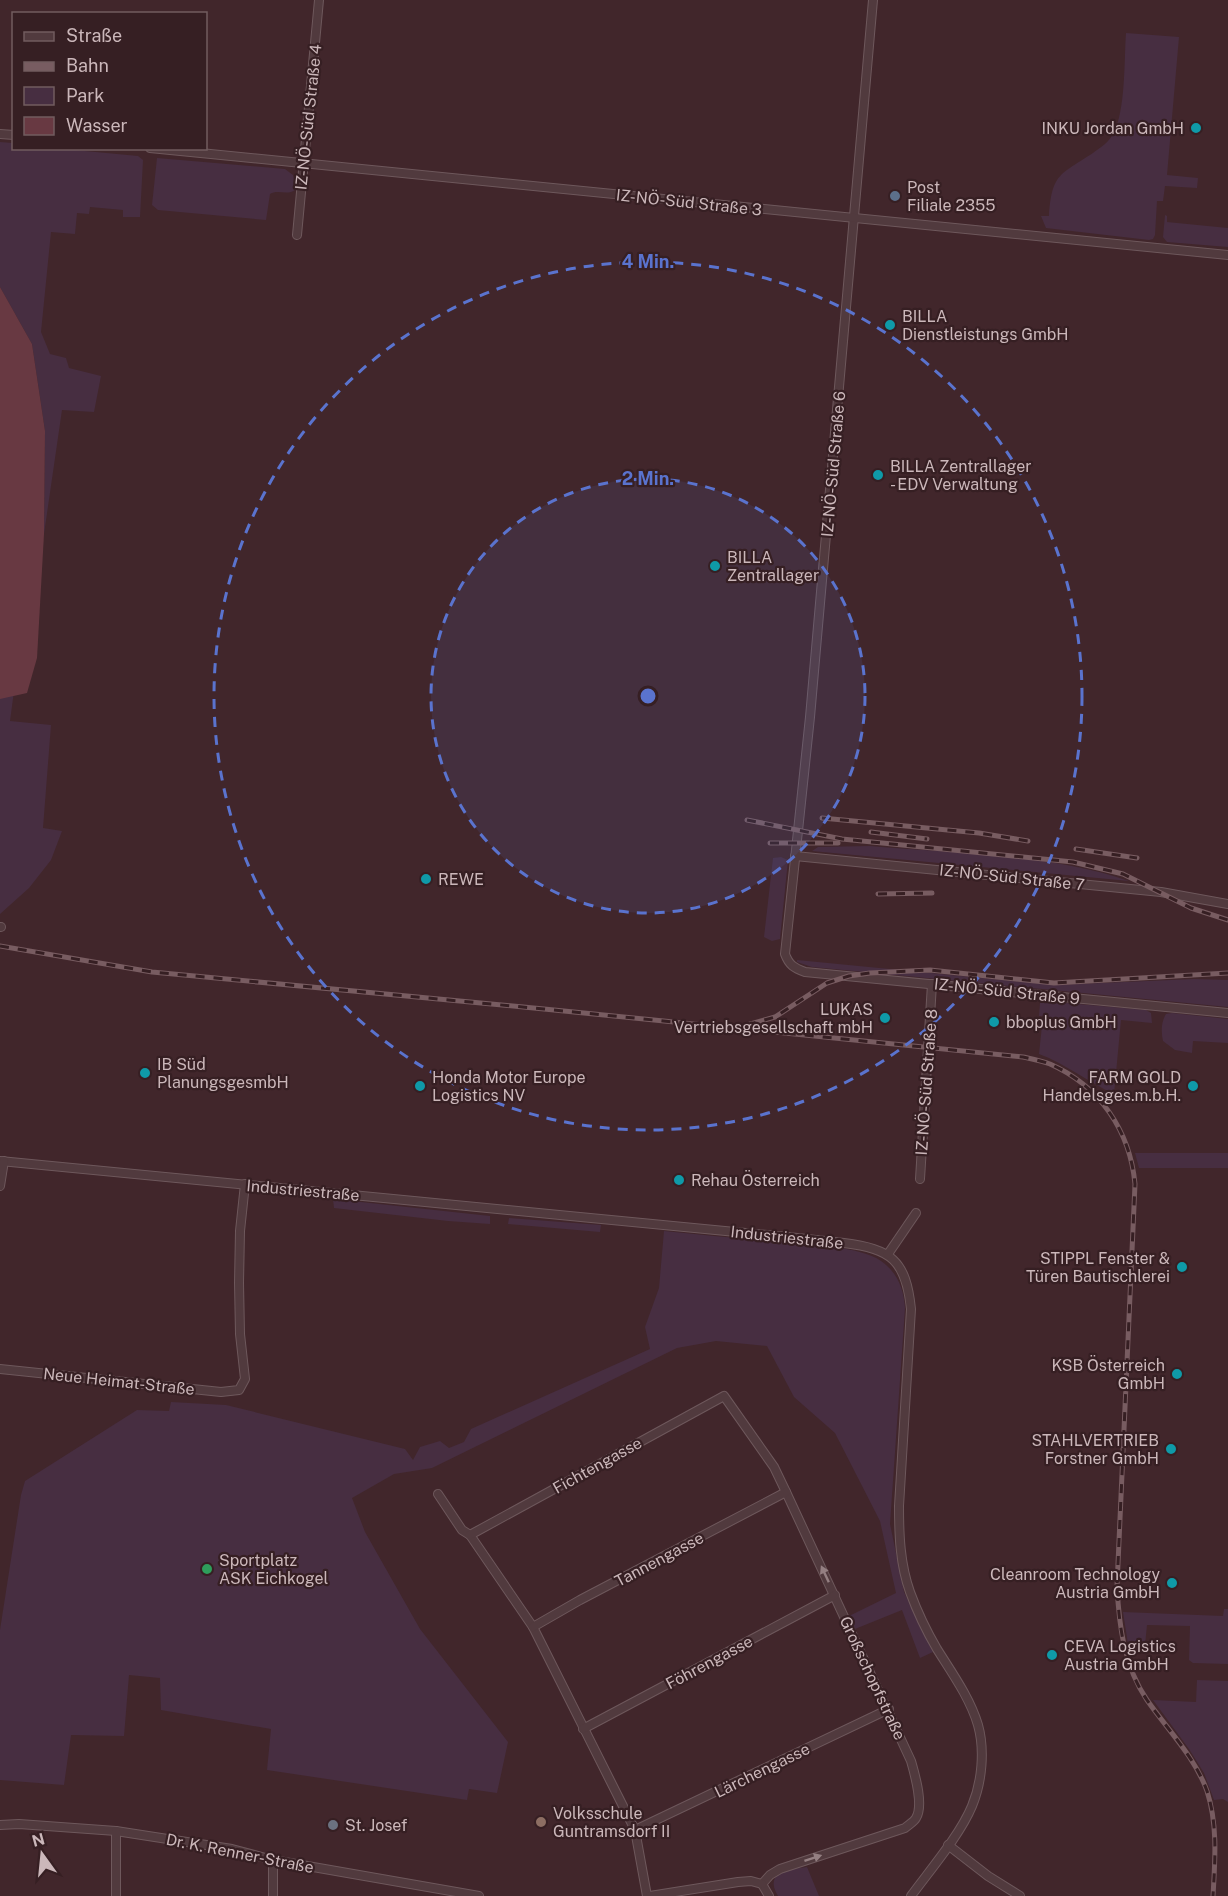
<svg xmlns="http://www.w3.org/2000/svg" width="1228" height="1896" font-family="'Public Sans',sans-serif">
<style>
.green{fill:#472e41}
.water{fill:#683942}
.lines{fill:none;stroke-linecap:round;stroke-linejoin:round}
.minor-casing{stroke:#6e585c;stroke-width:10}
.minor{stroke:#513a3e;stroke-width:8}
.rail-casing{stroke:#785c61;stroke-width:5}
.rail{stroke:#361f23;stroke-width:3;stroke-dasharray:9;stroke-linecap:butt}
.oneway{fill:#947f82}
.ring{fill:none;stroke:#5a73ce;stroke-width:3;stroke-dasharray:10 8}
.culture-dot{fill:#0f9aa8;stroke:#361f23;stroke-width:2}
.service-dot{fill:#5c6f8a;stroke:#361f23;stroke-width:2}
.leisure-dot{fill:#2e9e5b;stroke:#361f23;stroke-width:2}
.education-dot{fill:#8d6e63;stroke:#361f23;stroke-width:2}
.worship-dot{fill:#6b7280;stroke:#361f23;stroke-width:2}
.labels{text-anchor:middle;stroke-width:4.5;stroke-linejoin:round;paint-order:stroke}
.street-label{font-size:16px;fill:#cbb7ba;stroke:#361f23}
.poi-label{font-size:16px;fill:#cbb7ba;stroke:#361f23;text-anchor:start}
.centre{fill:#5a73ce;stroke:#361f23;stroke-width:3}
.ring-label{font-size:18px;text-anchor:middle;font-weight:bold;fill:#5a73ce;stroke:#361f23;stroke-width:4.5;stroke-linejoin:round;paint-order:stroke}
</style>
<rect width="100%" height="100%" fill="#41262b"/>
<g class="green">
<path d="M1126 33 1179 37 1167 175 1198 178 1197 188 1165 186 1163 201H1157L1155 235 1153 239 1149 240 1046 228 1041 216H1049C1052 173 1060 175 1093 153 1101 147 1108 143 1113 134 1126 111 1124 60 1126 33Z"/>
<path d="M0 142 13 143 14 148 64 149 138 156 143 160 140 217H123V210L90 207 89 214 77 213 75 234 51 232 41 332 50 354 66 358 69 368 101 376 94 412 62 410 44 534 45 431 32 344 0 287Z"/>
<path d="M157 158 285 169 293 175 296 186 295 190C287 196 278 189 270 194L266 220 158 210 152 205Z"/>
<path d="M1165 215 1167 216V222L1228 228V247L1167 242 1163 237Z"/>
<path d="M23 624 10 721 51 725 43 828 62 831 51 860 29 888 0 914V626Z"/>
<path d="M870 846C953 853 1051 854 1129 881L812 851 818 847Z"/>
<path d="M781 857 788 860 780 939 772 941 764 937 773 858Z"/>
<path d="M797 960 1054 985 1194 979 1228 980V1007L812 967 797 962Z"/>
<path d="M1043 1001 1146 1010 1151 1013 1152 1023 1121 1020 1114 1094C1088 1082 1066 1064 1039 1054L1043 1016H1039L1040 1003Z"/>
<path d="M1172 1013 1228 1019V1043L1193 1041 1192 1053 1175 1050 1163 1041C1161 1032 1161 1022 1166 1014Z"/>
<path d="M1135 1153H1228V1168H1139Z"/>
<path d="M333 1199 490 1216V1224L448 1221 334 1208Z"/>
<path d="M509 1218 601 1225 600 1232 508 1224Z"/>
<path d="M664 1231C704 1235 743 1239 783 1242 809 1245 860 1246 881 1261 897 1272 904 1289 905 1308L890 1524 904 1592 933 1652 920 1658 902 1610 855 1629 849 1616 896 1593 880 1521 835 1433 794 1397 767 1346 716 1341 677 1348 432 1468 394 1474 352 1498 365 1532 420 1629 508 1742 497 1793 469 1789 467 1800 267 1770 271 1729 161 1710 160 1678 129 1675 124 1736 71 1735 64 1785 0 1780V1630L21 1495 25 1481 137 1410 169 1411 171 1402 226 1405 405 1449 413 1460 420 1447 440 1441 449 1448 464 1442 471 1429 650 1349 645 1327 659 1288Z"/>
<path d="M1224 1609H1228V1664L1193 1663 1189 1660 1190 1626 1147 1625 1145 1645 1128 1644 1123 1612 1223 1616Z"/>
<path d="M1197 1680 1228 1681V1802L1223 1799 1214 1800 1204 1773 1189 1749 1153 1700 1196 1702Z"/>
<path d="M807 1867 819 1896H778C763 1871 791 1869 807 1867Z"/>
</g>
<path class="water" d="M0 287 32 344 45 431 44 534 37 658 27 693 0 699Z"/>
<g class="lines">
<g class="minor-casing">
<g id="minor">
<path d="M873 0 810 717 785 954C789 965 794 968 805 972L1228 1013"/>
<path d="M0 134 14 135"/>
<path d="M150 148 1228 255"/>
<path d="M297 235 319 0"/>
<path d="M795 856 1161 892 1228 904"/>
<path d="M0 927H1"/>
<path d="M0 1161 788 1237C807 1239 825 1241 844 1243 891 1249 906 1260 911 1309L899 1506C899 1535 900 1564 910 1592 917 1611 927 1632 937 1649 952 1673 970 1698 978 1725 985 1750 982 1782 972 1806 960 1835 930 1870 911 1896"/>
<path d="M920 1179 932 984"/>
<path d="M0 1186 4 1161"/>
<path d="M888 1254 916 1213"/>
<path d="M0 1369 221 1392 239 1390 245 1379 240 1334 239 1283 240 1231 245 1184"/>
<path d="M438 1494 462 1530 470 1535 533 1627 635 1830 647 1896"/>
<path d="M470 1535 724 1396 774 1467 786 1492 911 1761C915 1775 924 1805 916 1818 914 1822 908 1825 905 1828L780 1869 770 1875 762 1884"/>
<path d="M533 1627 580 1600 786 1492"/>
<path d="M583 1729 835 1595"/>
<path d="M0 1825 19 1824 116 1831 232 1849 273 1860 479 1896"/>
<path d="M635 1830 889 1709"/>
<path d="M948 1845 988 1876 1020 1896"/>
<path d="M762 1884 769 1896"/>
<path d="M116 1896V1831"/>
<path d="M273 1896V1860"/>
<path d="M650 1896 738 1882 751 1881 762 1884"/>
</g>
</g>
<use href="#minor" class="minor"/>
<g class="rail-casing">
<g id="rail">
<path d="M822 818 979 833 1028 841"/>
<path d="M747 820 842 839 1073 862 1123 874 1191 908 1228 920"/>
<path d="M871 832 927 839"/>
<path d="M770 843H838"/>
<path d="M1076 849 1137 858"/>
<path d="M878 894 932 893"/>
<path d="M0 946 152 972 544 1009 1023 1057C1032 1059 1042 1061 1050 1064 1100 1086 1130 1131 1135 1184L1117 1586C1119 1626 1124 1666 1147 1700 1167 1729 1195 1757 1207 1791 1218 1825 1215 1861 1213 1896"/>
<path d="M747 1025 775 1017 827 983 849 976 870 973 930 970 1054 983 1228 973"/>
</g>
</g>
<use href="#rail" class="rail"/>
</g>
<defs><path id="oneway-solid" d="M-6-.8H1V-3.2L6.5 0L1 3.2V.8H-6Z" transform="scale(1.5)"/></defs>
<g class="oneway">
<use href="#oneway-solid" transform="translate(825 1574) rotate(-115)"/>
<use href="#oneway-solid" transform="translate(813 1858) rotate(-18)"/>
</g>
<circle cx="648" cy="696" r="217" fill="#5a73ce" fill-opacity=".12"/>
<g class="ring">
<circle cx="648" cy="696" r="217"/>
<circle cx="648" cy="696" r="434"/>
</g>
<g class="culture-dot">
<circle cx="1196" cy="128" r="6"/>
<circle cx="890" cy="325" r="6"/>
<circle cx="878" cy="475" r="6"/>
<circle cx="715" cy="566" r="6"/>
<circle cx="426" cy="879" r="6"/>
<circle cx="885" cy="1018" r="6"/>
<circle cx="994" cy="1022" r="6"/>
<circle cx="145" cy="1073" r="6"/>
<circle cx="420" cy="1086" r="6"/>
<circle cx="1193" cy="1086" r="6"/>
<circle cx="679" cy="1180" r="6"/>
<circle cx="1182" cy="1267" r="6"/>
<circle cx="1177" cy="1374" r="6"/>
<circle cx="1171" cy="1449" r="6"/>
<circle cx="1172" cy="1583" r="6"/>
<circle cx="1052" cy="1655" r="6"/>
</g>
<circle class="service-dot" cx="895" cy="196" r="6"/>
<circle class="leisure-dot" cx="207" cy="1569" r="6"/>
<circle class="education-dot" cx="541" cy="1822" r="6"/>
<circle class="worship-dot" cx="333" cy="1825" r="6"/>
<g class="labels">
<g class="street-label">
<text transform="translate(308 117) rotate(-84)" y="6">IZ-NÖ-Süd Straße 4</text>
<text transform="translate(689 202) rotate(6)" y="6">IZ-NÖ-Süd Straße 3</text>
<text transform="translate(833 464) rotate(-85)" y="6">IZ-NÖ-Süd Straße 6</text>
<text transform="translate(1012 877) rotate(6)" y="6">IZ-NÖ-Süd Straße 7</text>
<text transform="translate(1007 991) rotate(6)" y="6">IZ-NÖ-Süd Straße 9</text>
<text transform="translate(926 1082) rotate(-86)" y="6">IZ-NÖ-Süd Straße 8</text>
<text transform="translate(303 1190) rotate(5)" y="6">Industriestraße</text>
<text transform="translate(787 1237) rotate(6)" y="6">Industriestraße</text>
<text transform="translate(119 1381) rotate(6)" y="6">Neue Heimat-Straße</text>
<text transform="translate(597 1465) rotate(-29)" y="6">Fichtengasse</text>
<text transform="translate(659 1559) rotate(-28)" y="6">Tannengasse</text>
<text transform="translate(709 1662) rotate(-28)" y="6">Föhrengasse</text>
<text transform="translate(873 1678) rotate(65)" y="6">Großschopfstraße</text>
<text transform="translate(762 1770) rotate(-26)" y="6">Lärchengasse</text>
<text transform="translate(240 1853) rotate(11)" y="6">Dr. K. Renner-Straße</text>
</g>
<g class="poi-label">
<text x="1184" y="134" text-anchor="end">INKU Jordan GmbH</text>
<text x="907" y="193">Post<tspan x="907" dy="18">Filiale 2355</tspan></text>
<text x="902" y="322">BILLA<tspan x="902" dy="18">Dienstleistungs GmbH</tspan></text>
<text x="890" y="472">BILLA Zentrallager<tspan x="890" dy="18">- EDV Verwaltung</tspan></text>
<text x="727" y="563">BILLA<tspan x="727" dy="18">Zentrallager</tspan></text>
<text x="438" y="885">REWE</text>
<text x="873" y="1015" text-anchor="end">LUKAS<tspan x="873" dy="18">Vertriebsgesellschaft mbH</tspan></text>
<text x="1006" y="1028">bboplus GmbH</text>
<text x="157" y="1070">IB Süd<tspan x="157" dy="18">PlanungsgesmbH</tspan></text>
<text x="432" y="1083">Honda Motor Europe<tspan x="432" dy="18">Logistics NV</tspan></text>
<text x="1181" y="1083" text-anchor="end">FARM GOLD<tspan x="1181" dy="18">Handelsges.m.b.H.</tspan></text>
<text x="691" y="1186">Rehau Österreich</text>
<text x="1170" y="1264" text-anchor="end">STIPPL Fenster &amp;<tspan x="1170" dy="18">Türen Bautischlerei</tspan></text>
<text x="1165" y="1371" text-anchor="end">KSB Österreich<tspan x="1165" dy="18">GmbH</tspan></text>
<text x="1159" y="1446" text-anchor="end">STAHLVERTRIEB<tspan x="1159" dy="18">Forstner GmbH</tspan></text>
<text x="219" y="1566">Sportplatz<tspan x="219" dy="18">ASK Eichkogel</tspan></text>
<text x="1160" y="1580" text-anchor="end">Cleanroom Technology<tspan x="1160" dy="18">Austria GmbH</tspan></text>
<text x="1064" y="1652">CEVA Logistics<tspan x="1064" dy="18">Austria GmbH</tspan></text>
<text x="553" y="1819">Volksschule<tspan x="553" dy="18">Guntramsdorf II</tspan></text>
<text x="345" y="1831">St. Josef</text>
</g>
</g>
<circle cx="648" cy="696" r="9" class="centre"/>
<g class="ring-label">
<text x="648" y="268">4 Min.</text>
<text x="648" y="485">2 Min.</text>
</g>
<rect x="12" y="12" width="195" height="138" fill="#361f23" stroke="#725c5f" stroke-width="1.5"/>
<rect x="24" y="32" width="30" height="9" fill="#513a3e" stroke="#725c5f" stroke-width="1.5"/>
<text x="66" y="42" font-size="18" fill="#cbb7ba">Straße</text>
<rect x="24" y="62" width="30" height="9" fill="#785c61" stroke="#725c5f" stroke-width="1.5"/>
<text x="66" y="72" font-size="18" fill="#cbb7ba">Bahn</text>
<rect x="24" y="87" width="30" height="18" fill="#472e41" stroke="#725c5f" stroke-width="1.5"/>
<text x="66" y="102" font-size="18" fill="#cbb7ba">Park</text>
<rect x="24" y="117" width="30" height="18" fill="#683942" stroke="#725c5f" stroke-width="1.5"/>
<text x="66" y="132" font-size="18" fill="#cbb7ba">Wasser</text>
<g transform="translate(42 1854) rotate(345)" stroke="#361f23" stroke-width="4.5" paint-order="stroke">
<path d="M0-4.5L10 22L0 15L-10 22Z" fill="#cbb7ba"/>
<text y="-9" font-size="16" font-weight="bold" text-anchor="middle" fill="#cbb7ba">N</text>
</g>
</svg>
